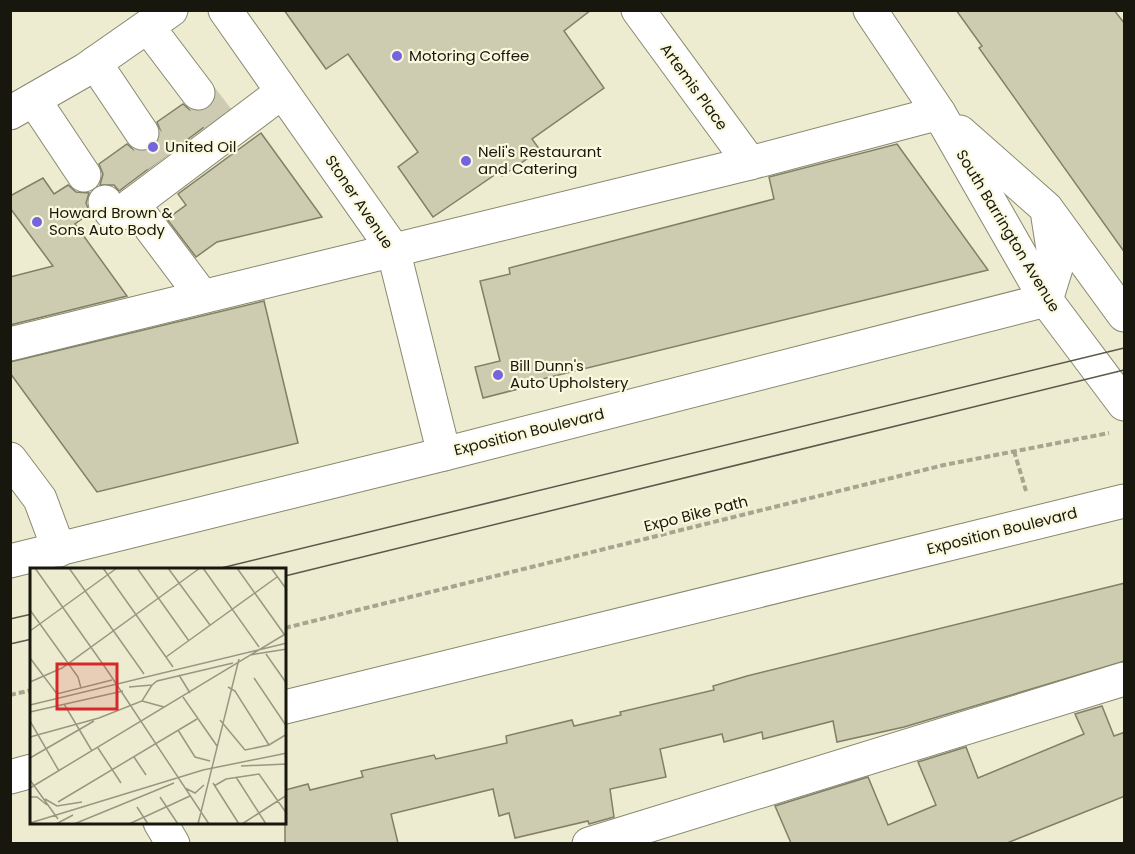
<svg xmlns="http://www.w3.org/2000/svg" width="1135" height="854" font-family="Poppins,sans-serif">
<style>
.building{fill:#cdccb1;stroke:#817f66;stroke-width:1.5}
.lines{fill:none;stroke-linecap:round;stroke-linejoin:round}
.minor-tunnel{stroke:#cdccb3;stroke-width:33;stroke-dasharray:33 16;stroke-linecap:butt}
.minor-casing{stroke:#89886f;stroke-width:35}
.major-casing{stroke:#89886f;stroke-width:35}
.path{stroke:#a6a58f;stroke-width:4;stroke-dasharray:6 3;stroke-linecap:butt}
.minor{stroke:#fff;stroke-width:33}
.major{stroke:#fff;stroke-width:33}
.tram{stroke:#5a594a;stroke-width:1.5}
.poi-dot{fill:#7465df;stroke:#faf9dd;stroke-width:2}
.labels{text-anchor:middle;stroke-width:4.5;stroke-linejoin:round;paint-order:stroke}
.poi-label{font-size:15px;fill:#18170e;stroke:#faf9dd;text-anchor:start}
.street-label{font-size:15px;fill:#18170e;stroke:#faf9dd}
.inset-road{fill:none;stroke:#989782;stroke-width:1.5}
.view{fill:#d62828;fill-opacity:0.15;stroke:#d62828;stroke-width:3}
.inset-edge{fill:none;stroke:#18170e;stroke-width:3}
</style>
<rect width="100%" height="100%" fill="#edecd0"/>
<g class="building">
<path d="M284 10H591L564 31 604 88 532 139 540 150 502 176 499 172 433 217 398 167 418 152 348 54 326 69Z"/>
<path d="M956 10H1114L1125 24V253L979 48 982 46Z"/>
<path d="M215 101 224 112 119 191 114 185H100L103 174 99 164 127 144 134 150 143 152 153 148 159 142 161 132 157 122 183 104 190 110 200 112 209 108Z"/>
<path d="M261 133 322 217 217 242 196 257 167 219 186 205 178 194Z"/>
<path d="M897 144 988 270 538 380V384L483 398 475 367 500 361 480 281 510 274 509 268 774 199 769 177Z"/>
<path d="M43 178 54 194 68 185 76 192 89 193 86 203 90 213 75 224 127 296 10 325V277L53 266 10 208V196Z"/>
<path d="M264 301 298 443 97 492 10 373V362Z"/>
<path d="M1125 583V661L904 727 837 742 833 721 763 739 762 732 724 742 722 734 660 749 666 777 610 789 614 817 589 824 588 821 515 838 509 813 499 816 493 789 391 814 398 843H285V790L308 784 310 790 363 777 361 771 434 755 436 759 507 743 506 736 572 720 574 726 621 715 620 712 714 690 713 686 747 676Z"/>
<path d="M1102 706 1114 736 1125 732V796L1007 843H791L775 806 868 777 888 825 936 805 918 762 966 747 978 778 1084 734 1075 714Z"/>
</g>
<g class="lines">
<g class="minor-tunnel">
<path d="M198 93 219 120"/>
<path d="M142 133 162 161"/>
</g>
<g class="minor-casing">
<g id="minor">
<path d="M225 10 393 249 444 454"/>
<path d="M638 10 750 163"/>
<path d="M870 10 939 113 1046 300 1124 404"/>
<path d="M148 27 198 93"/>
<path d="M95 63 142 133"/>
<path d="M34 100 84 175"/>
<path d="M960 132 1046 208 1124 315"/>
<path d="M105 202 111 212 121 213 282 92"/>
<path d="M133 204 202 296"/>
<path d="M1046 300 1056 268 1048 217"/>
<path d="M10 344 750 163 939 113"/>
<path d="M10 459 40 499 59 550"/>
<path d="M10 561 444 454 1046 300"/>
<path d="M285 707 1124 501"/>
<path d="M10 777 32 771"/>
<path d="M160 822 173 844"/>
<path d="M589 844 1124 679"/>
</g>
</g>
<g class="major-casing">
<path id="major" d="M10 113 85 70 171 10"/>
</g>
<g class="path">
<path d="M1014 451 1026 491"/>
<path d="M285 628 944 465 1109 433"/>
<path d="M10 695 32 690"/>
</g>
<use href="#minor" class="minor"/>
<use href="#major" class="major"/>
<g class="tram">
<path d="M217 569 1124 348"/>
<path d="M285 576 1124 370"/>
<path d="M10 619 32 614"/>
<path d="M10 644 32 639"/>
</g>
</g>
<g class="poi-dot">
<circle cx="397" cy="56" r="6"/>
<circle cx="153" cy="147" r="6"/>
<circle cx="466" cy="161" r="6"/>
<circle cx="37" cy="222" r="6"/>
<circle cx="498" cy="375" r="6"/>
</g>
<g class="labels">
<g class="poi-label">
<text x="409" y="61">Motoring Coffee</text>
<text x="165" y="152">United Oil</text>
<text x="478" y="157">Neli's Restaurant<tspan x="478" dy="17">and Catering</tspan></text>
<text x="49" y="218">Howard Brown &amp;<tspan x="49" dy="17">Sons Auto Body</tspan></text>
<text x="510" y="371">Bill Dunn's<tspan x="510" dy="17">Auto Upholstery</tspan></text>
</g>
<g class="street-label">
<text transform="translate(694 87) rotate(54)" y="5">Artemis Place</text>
<text transform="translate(359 202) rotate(56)" y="5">Stoner Avenue</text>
<text transform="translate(1008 231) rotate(59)" y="5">South Barrington Avenue</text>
<text transform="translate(529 432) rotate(-14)" y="5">Exposition Boulevard</text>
<text transform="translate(696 514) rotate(-14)" y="5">Expo Bike Path</text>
<text transform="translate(1002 531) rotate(-14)" y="5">Exposition Boulevard</text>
</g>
</g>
<g transform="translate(30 568)">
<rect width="256" height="256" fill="#edecd0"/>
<path class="inset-road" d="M5 0 77 102M39 0 114 106M73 0 143 99M107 0 159 73M138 0 180 57M173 0 229 79M207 0 254 66M241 0 257 22M0 42 48 109 51 120M0 63 87 0M236 86 257 116M220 87 257 81M136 89 247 9M0 90 27 126 82 112M77 102 179 256M149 107 160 125M224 110 257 159M0 114 32 100 170 0M99 119 122 117 127 113 203 95M198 119 205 123 239 177M153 129 187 178M112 133 134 139M34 136 62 183M0 137 257 75M0 144 93 123M190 152 215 182 239 177 257 166M0 153 29 203M148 162 165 189 180 193M0 169 69 150 112 133 122 117M68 180 91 215M104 189 116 207M0 190 64 153M211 198 257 196M206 209 236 256M0 212 28 251M183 215 209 256M184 218 196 211 229 206 257 246M0 220 257 65M155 220 165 225 174 217M0 229H7L17 237M130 229 148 256M15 231 27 238 52 234M28 234 167 151M107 239 118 256M0 255 173 202 257 185M26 256 43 247M44 256 144 215M99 256 160 228M168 256 209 91M212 256 257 227"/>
<path class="view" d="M27 96H87V141H27Z"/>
<rect width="256" height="256" class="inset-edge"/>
</g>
<rect width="1135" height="854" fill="none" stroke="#18170e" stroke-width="24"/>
</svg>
